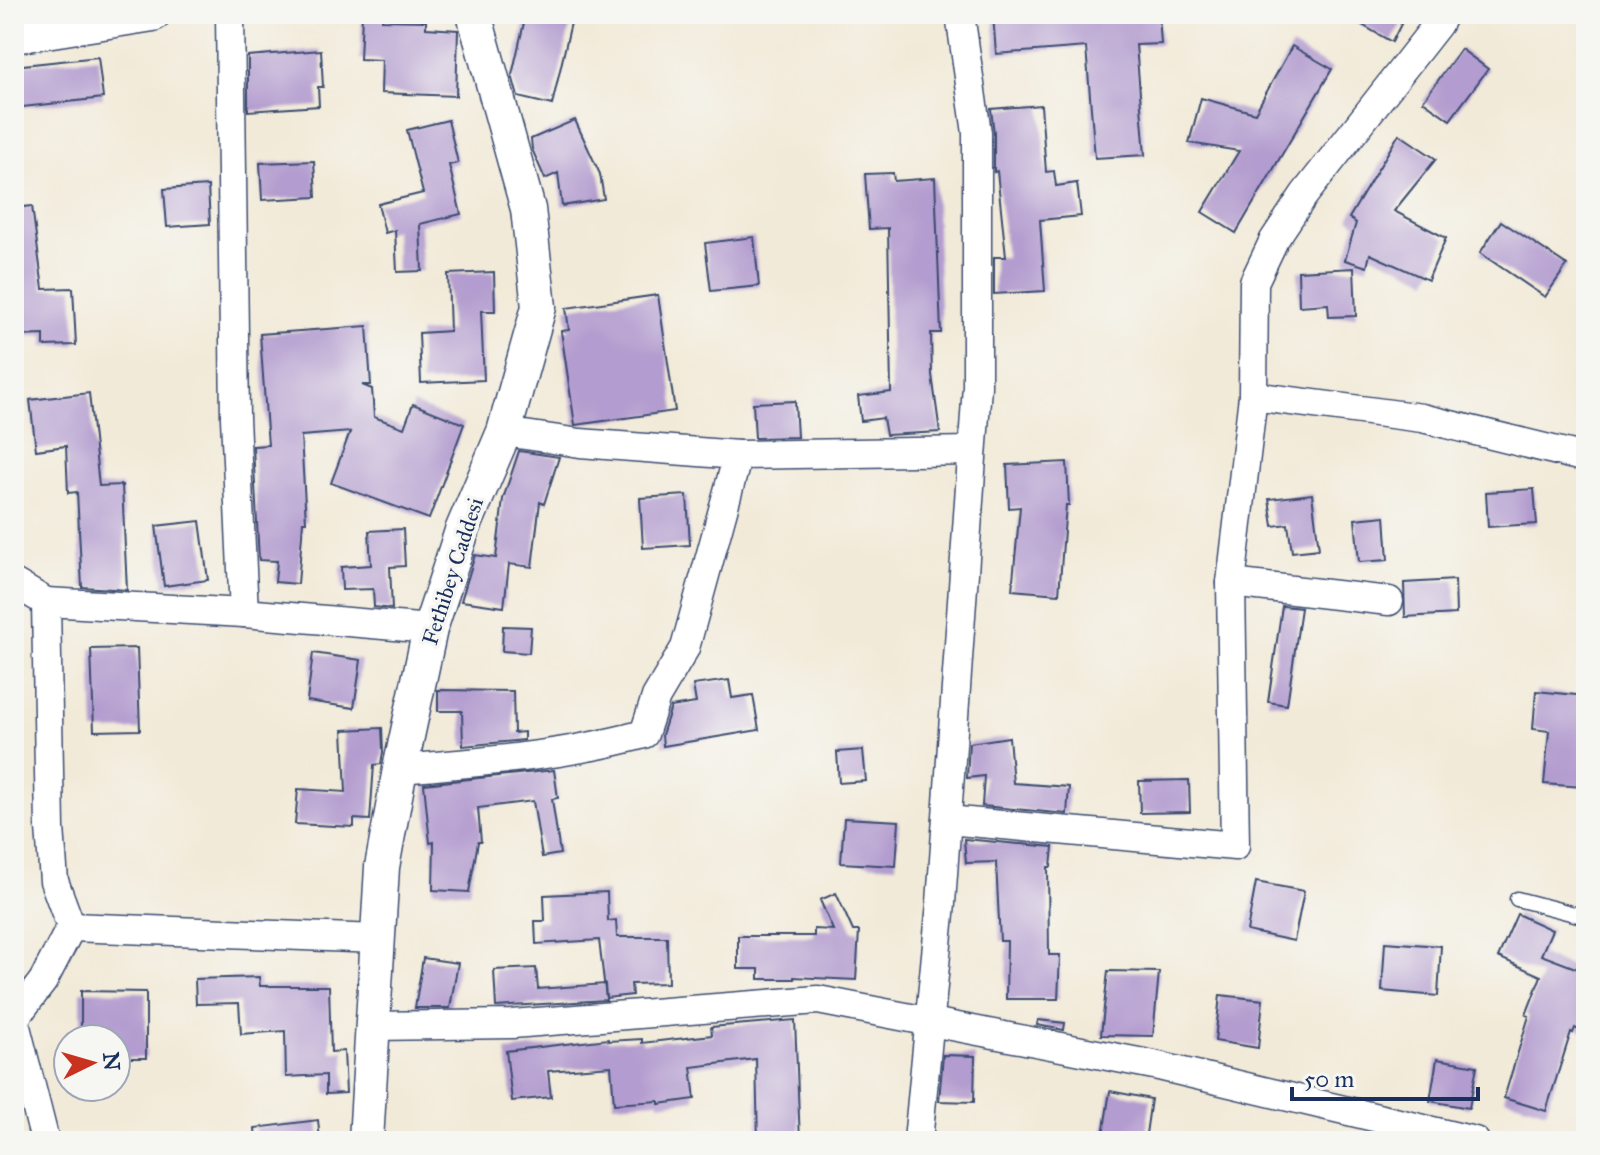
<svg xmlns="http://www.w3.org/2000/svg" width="1600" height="1155" font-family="'IM FELL Great Primer',serif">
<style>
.building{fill:#b39ccf}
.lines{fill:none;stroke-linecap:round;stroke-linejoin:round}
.service-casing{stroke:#3b4b70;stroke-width:17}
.minor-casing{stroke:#3b4b70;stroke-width:31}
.tertiary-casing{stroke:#3b4b70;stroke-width:37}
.service{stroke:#fff;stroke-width:14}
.minor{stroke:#fff;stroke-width:28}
.tertiary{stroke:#fff;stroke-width:34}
.labels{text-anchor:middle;stroke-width:7;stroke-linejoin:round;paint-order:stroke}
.street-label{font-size:22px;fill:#1b2f5e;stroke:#f6f6f2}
</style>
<rect width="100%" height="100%" fill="#f6f6f2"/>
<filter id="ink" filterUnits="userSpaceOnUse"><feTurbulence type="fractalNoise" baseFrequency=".0125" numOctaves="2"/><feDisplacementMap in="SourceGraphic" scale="16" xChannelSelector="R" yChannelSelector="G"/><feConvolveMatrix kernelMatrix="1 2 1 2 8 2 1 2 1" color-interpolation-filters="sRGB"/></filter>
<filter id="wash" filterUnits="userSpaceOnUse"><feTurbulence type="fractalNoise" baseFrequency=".006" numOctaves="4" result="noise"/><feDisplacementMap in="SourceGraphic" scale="32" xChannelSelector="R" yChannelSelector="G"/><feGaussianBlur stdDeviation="1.8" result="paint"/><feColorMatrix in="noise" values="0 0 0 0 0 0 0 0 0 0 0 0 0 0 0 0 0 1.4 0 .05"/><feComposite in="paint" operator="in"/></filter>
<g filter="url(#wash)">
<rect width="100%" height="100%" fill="#f2ead8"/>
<g id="blocks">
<g class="building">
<path d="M526 14H573L552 105 518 97 512 75Z"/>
<path d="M993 14H1159L1161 44 1136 45 1145 155 1095 158 1086 47 996 54Z"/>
<path d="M1343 14H1406L1392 42Z"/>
<path d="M362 15 382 16V20L426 21V28L458 30 456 96 381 93 382 60 360 59Z"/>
<path d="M1292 46 1332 69 1236 233 1202 212 1239 151 1189 143 1201 98 1255 113Z"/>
<path d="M1461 49 1488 69 1450 120 1423 101Z"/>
<path d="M321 50 323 87H318L319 106 248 111V56Z"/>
<path d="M98 57 103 98 14 108V66Z"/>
<path d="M1041 105 1046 172 1054 171 1056 186 1077 183 1081 216 1040 220 1045 291 994 294V257H1006L997 171 994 172V133L991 109Z"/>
<path d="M448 120 458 163 449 165 461 214 420 224 422 271 397 272 395 230 385 233 378 204 423 193 407 130Z"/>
<path d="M575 120 600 174 604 199 562 206 558 173 545 179 532 149 531 139Z"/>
<path d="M1399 134 1436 159 1394 211 1446 238 1428 280 1370 254 1367 267 1345 260 1356 223 1349 218Z"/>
<path d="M314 161 316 197 262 200 260 163Z"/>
<path d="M893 173 894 181 935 178 941 333H931L932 375 940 432 886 435 883 418 861 421 858 396 891 392 888 228 869 229 865 174Z"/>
<path d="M208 186 210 224 167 227 164 189Z"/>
<path d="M32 206 43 289 73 288 76 345 44 346V335L17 336 14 208Z"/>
<path d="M1501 221 1567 265 1545 297 1480 253Z"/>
<path d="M754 237 759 286 711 291 705 243Z"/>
<path d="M1354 268 1356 316 1329 317 1328 304 1299 306 1298 271Z"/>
<path d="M494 272 495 311H481L484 380 421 383 419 333 450 331 448 274Z"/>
<path d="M658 295 675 411 575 425 561 331 569 330 566 308Z"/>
<path d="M367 326 371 385H362L372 389 374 417 404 428 413 404 464 424 429 519 331 483 350 432 301 436 306 522H303L298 584 275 582 277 561 259 560 253 446 268 445 260 334Z"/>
<path d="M89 393 99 486 122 485 127 590 82 587 77 492 68 493 66 446 36 450 30 400Z"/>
<path d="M795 401 797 437 755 438 753 403Z"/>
<path d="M519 451 559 457 544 504 540 502 532 567 509 564 504 607 461 601 475 555 496 558 503 499Z"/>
<path d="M1067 462 1069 505H1066L1059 594 1012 590 1020 507 1009 508 1007 465Z"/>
<path d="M1534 489 1537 524 1488 527 1486 492Z"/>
<path d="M1312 494 1319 549 1292 552 1288 524 1273 526 1269 499Z"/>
<path d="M687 495 690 545 643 548 640 498Z"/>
<path d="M1385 516 1388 560 1359 562 1355 519Z"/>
<path d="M200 521 208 580 164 586 156 526Z"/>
<path d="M403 529 405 566 390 567 392 609 374 607 373 589 342 590 341 567 371 565 369 531Z"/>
<path d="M1455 580 1456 614 1405 617 1404 583Z"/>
<path d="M1282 606 1301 608 1287 705 1268 702Z"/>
<path d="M503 626 531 627 529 653 502 651Z"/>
<path d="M137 648 140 730 94 731 91 649Z"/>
<path d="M313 653 361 660 354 708 307 701Z"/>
<path d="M729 680 732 698 753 695 759 730 663 746 662 735 671 707 696 703 693 685Z"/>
<path d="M438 690 513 691 514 733 524 732V740L463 746 462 711H438Z"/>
<path d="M1536 691 1586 696 1583 787 1544 784 1549 731 1533 729Z"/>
<path d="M382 728 383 752 381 764 374 765 370 820 354 819V827L295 824 298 789 346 792 343 730Z"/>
<path d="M1009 737 1013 783 1069 787 1067 814 982 806 984 776 967 778 969 743Z"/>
<path d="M863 750 866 781 839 783 837 752Z"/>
<path d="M554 770 558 798 552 799 560 854 542 857 533 801 478 808 481 842H478L469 892 433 890 434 842 430 843 424 784Z"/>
<path d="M1189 780 1190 812 1140 813 1139 781Z"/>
<path d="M844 818 899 821 896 866 841 863Z"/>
<path d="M964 839 1053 847 1051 867H1048L1049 955H1060L1058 999H1006L1007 941H1000L996 862 966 863Z"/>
<path d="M1256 882 1304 891 1294 941 1247 931Z"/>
<path d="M607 892 608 921 616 920 617 937H667L668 983 631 984 632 995 606 998 599 940 536 944 535 921H545L544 895Z"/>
<path d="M836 893 853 931H859L856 980 794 977V979H759V969H738V936H814V929L833 930 820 900Z"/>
<path d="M1517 914 1552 930 1541 955 1586 972V1033L1575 1028 1573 1033 1571 1032 1546 1111 1504 1098 1529 1016 1526 1015 1541 976 1498 957Z"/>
<path d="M1385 942 1441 946 1438 996 1382 991Z"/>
<path d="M423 958 458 963 450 1008H415Z"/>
<path d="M536 968 538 989 605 984 606 1000 496 1007 494 970Z"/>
<path d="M1108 971 1159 972 1153 1036 1101 1035Z"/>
<path d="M259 977 260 986H329L331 1052 344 1051 346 1093 326 1094V1075L286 1077 285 1031 241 1034 239 1003 196 1004 195 979Z"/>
<path d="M81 991 146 992V1058H116V1039H81Z"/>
<path d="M1220 995 1263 1000 1258 1048 1215 1041Z"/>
<path d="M795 1020 800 1141H758L756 1059 691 1067 695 1099 659 1104V1101L614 1104 611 1066 548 1071 551 1097 512 1101 506 1051 608 1039V1041L642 1039V1043L712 1035 711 1027Z"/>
<path d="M1038 1020 1065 1023 1064 1030 1037 1025Z"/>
<path d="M943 1055 975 1056 974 1102 939 1101Z"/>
<path d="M1437 1059 1477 1066 1469 1108 1430 1101Z"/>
<path d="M1110 1091 1151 1099 1145 1141H1102Z"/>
<path d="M318 1120 320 1141H256L255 1128Z"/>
</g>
</g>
</g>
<g filter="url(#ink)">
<use href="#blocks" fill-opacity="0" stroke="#3b4b70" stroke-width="2"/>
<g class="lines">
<g class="service-casing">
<path id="service" d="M1517 899 1586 917"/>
</g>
<g class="minor-casing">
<g id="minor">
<path d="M230 14 235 418 244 613"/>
<path d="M1253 396 1422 418 1586 458"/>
<path d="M504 432 580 443 738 455 972 451"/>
<path d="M14 583 46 602 244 613 430 629"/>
<path d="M1231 583 1389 601"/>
<path d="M400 769C482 762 564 756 644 734L656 697 685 648 738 455"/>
<path d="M947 820 1235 846 1231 583 1253 396 1254 282 1274 240 1304 195 1438 24 1443 14"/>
<path d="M71 927 378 939"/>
<path d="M14 1019 43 981 71 927 54 881 50 828 46 602"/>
<path d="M14 1019 45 1141"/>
<path d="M373 1026 512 1024 818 1000 1154 1065 1475 1141"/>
<path d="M918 1141 941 903 977 386V133L960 14"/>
</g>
</g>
<g class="tertiary-casing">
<g id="tertiary">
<path d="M14 36 153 14"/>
<path d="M366 1141 382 867 400 769 430 629 462 531 504 432 539 307 528 209 474 14"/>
</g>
</g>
<use href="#service" class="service"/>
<use href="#minor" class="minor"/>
<use href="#tertiary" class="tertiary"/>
</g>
</g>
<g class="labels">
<g class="street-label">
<text transform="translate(452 571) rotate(-72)" y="8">Fethibey Caddesi</text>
</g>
</g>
<rect width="1600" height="1155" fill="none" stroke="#f6f6f2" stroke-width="48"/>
<g transform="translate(92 1063) rotate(85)"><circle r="38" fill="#f6f6f2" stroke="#9ea6b7" stroke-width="2"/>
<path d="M0-6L14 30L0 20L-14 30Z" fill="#c8321e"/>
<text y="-12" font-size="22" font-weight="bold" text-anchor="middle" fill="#1b2f5e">N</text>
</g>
<path d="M1292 1087v12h186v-12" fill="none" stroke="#1b2f5e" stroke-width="4"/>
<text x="1304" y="1087" font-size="24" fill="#1b2f5e" stroke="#f6f6f2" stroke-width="6" paint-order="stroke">50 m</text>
</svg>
